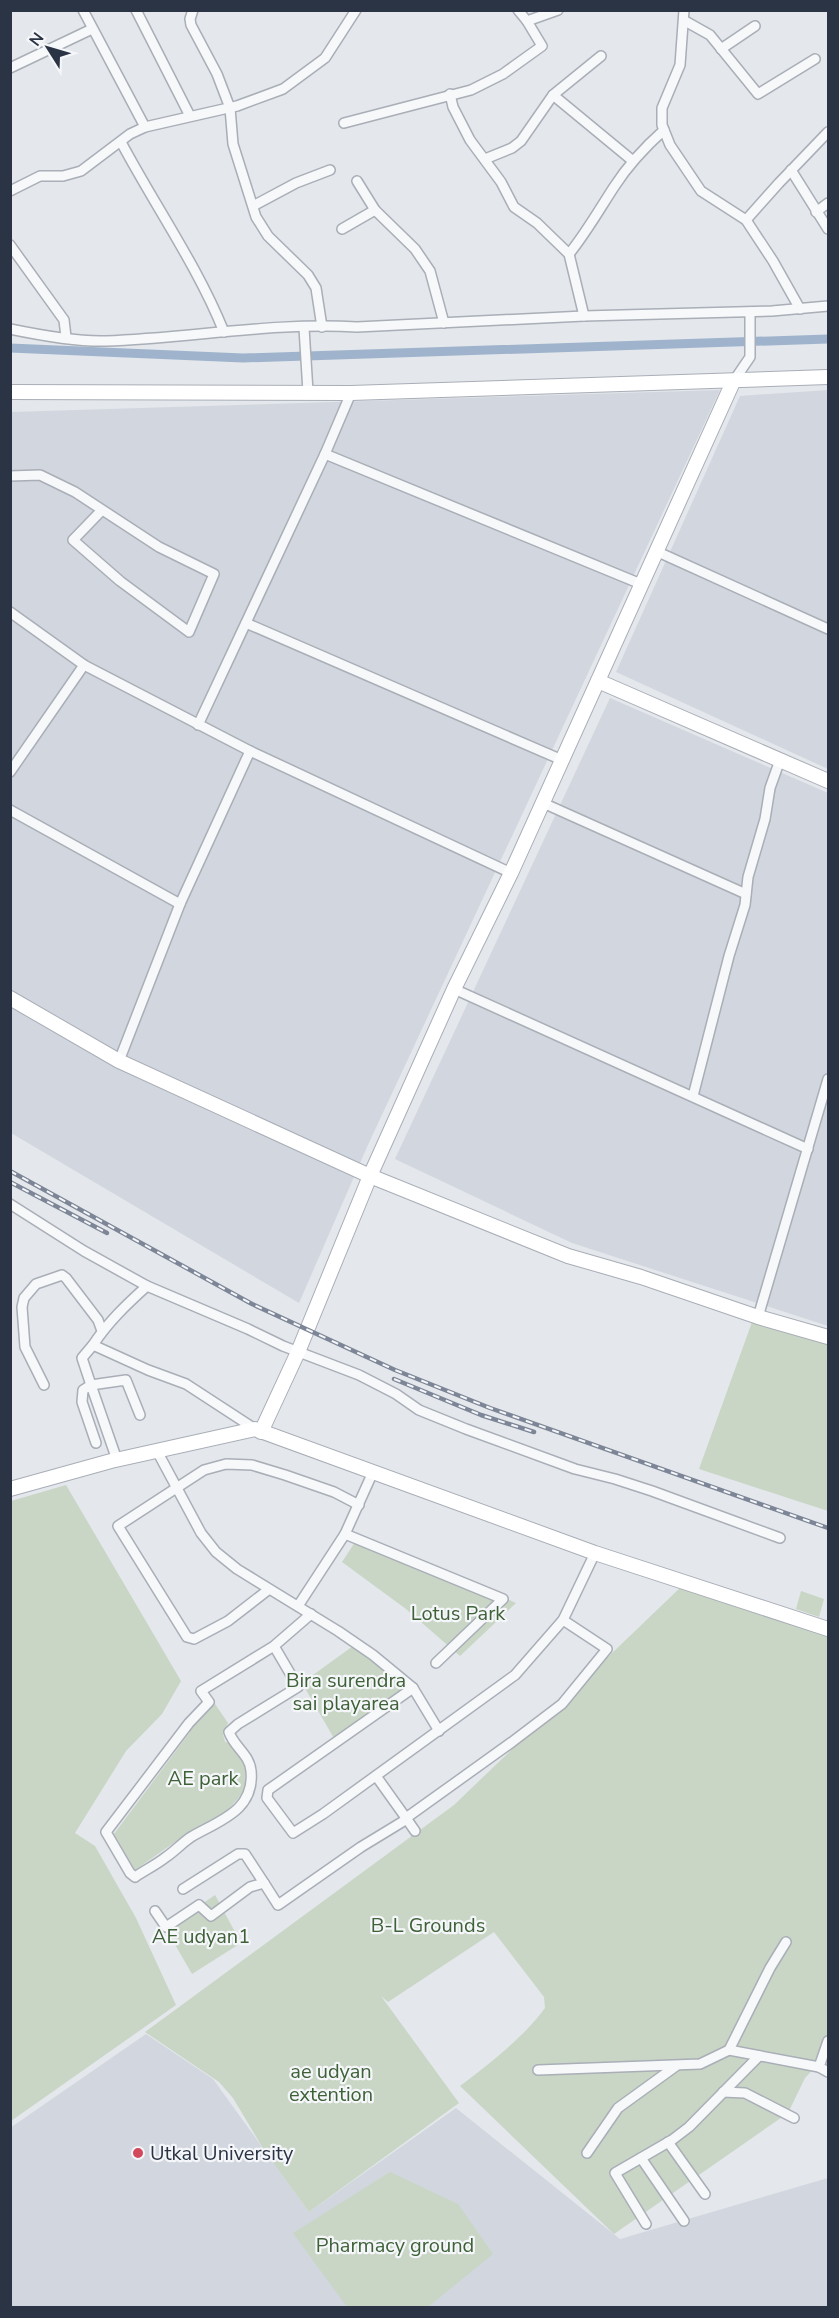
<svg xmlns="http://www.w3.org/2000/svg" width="839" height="2318" font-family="'Nunito Sans',sans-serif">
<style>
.built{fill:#d2d6de}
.green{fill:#c9d6c5}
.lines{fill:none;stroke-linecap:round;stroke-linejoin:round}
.canal{stroke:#9fb4cc;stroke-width:9}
.street-casing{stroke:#a9aeb7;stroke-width:12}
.secondary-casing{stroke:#a9aeb7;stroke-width:16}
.street{stroke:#f7f8fa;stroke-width:9}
.secondary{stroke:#fff;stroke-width:14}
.rail-casing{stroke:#7d8696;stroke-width:4.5}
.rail{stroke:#f4f6f9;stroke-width:2;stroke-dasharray:7;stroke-linecap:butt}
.poi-dot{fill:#d1495b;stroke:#f4f6f9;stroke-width:2}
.labels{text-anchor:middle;stroke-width:4.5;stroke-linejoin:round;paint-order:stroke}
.park-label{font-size:20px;fill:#3f6138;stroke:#f4f6f9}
.poi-label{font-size:20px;fill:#2b3445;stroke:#f4f6f9;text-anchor:start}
</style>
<rect width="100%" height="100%" fill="#e4e7ec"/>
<g class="built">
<path d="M720 390 367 1147 299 1303 11 1133V412Z"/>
<path d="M828 390V769L616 672 740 396Z"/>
<path d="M610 698 828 793V1326L572 1243 395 1159Z"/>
<path d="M146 2034 213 2079 309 2212 456 2108 620 2239 828 2178V2307H11L10 2128Z"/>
</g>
<g class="green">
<path d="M752 1322 828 1342V1511L699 1469Z"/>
<path d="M66 1485 181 1681 162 1714 126 1751 75 1833 95 1846 136 1918 176 2005 11 2121V1501Z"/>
<path d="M359 1536 516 1603 460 1656 406 1609 342 1562Z"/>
<path d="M684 1584 828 1634V2041L818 2064 805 2078 788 2113 614 2234 460 2086C489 2064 523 2038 545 2008L544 1997 494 1932 388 2002 381 1996 459 2103 309 2212 264 2150 233 2098 219 2082 145 2032 454 1805Z"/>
<path d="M801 1591 824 1599 819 1617 796 1609Z"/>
<path d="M353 1646 371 1658 408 1688 335 1740 302 1683Z"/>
<path d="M215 1704 228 1723 223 1734 225 1742 235 1744 245 1765V1790L223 1816 185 1835 135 1870 114 1834 190 1732 185 1728Z"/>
<path d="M215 1895 241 1943 192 1974 166 1929Z"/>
<path d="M390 2172 458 2204 493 2254 428 2307H347L293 2233Z"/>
</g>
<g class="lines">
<path class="canal" d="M10 348 243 358 828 339"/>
<g class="street-casing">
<g id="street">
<path d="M83 10 145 127"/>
<path d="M136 10 190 116"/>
<path d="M193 10 190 19 191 25 217 74 230 108 233 144 256 217 268 236 308 275 316 288 322 327"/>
<path d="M518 10 527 21 558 10"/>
<path d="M684 10 680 65 662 108V125L670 145 701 191 746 220 773 261 800 309"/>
<path d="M685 21 710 35 758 94 815 59"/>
<path d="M721 49 755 26"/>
<path d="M10 68 92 29"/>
<path d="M450 94 453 107 470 140 501 182 514 207 537 223 569 254 584 316"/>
<path d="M553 95 633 161"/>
<path d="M344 123 471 90 503 74 542 46 527 21"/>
<path d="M121 142C155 206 197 265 224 332"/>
<path d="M485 159 512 148 521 141 553 95 601 56"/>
<path d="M791 170 828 229"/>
<path d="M357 181 375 210 415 249 430 271 444 323"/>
<path d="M10 191 40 176H63L81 171 130 134 145 127 237 106 283 89 325 58 356 10"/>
<path d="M253 206 296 183 330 170"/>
<path d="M816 212 828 203"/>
<path d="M746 220 779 183 828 132"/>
<path d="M342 229 375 210"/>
<path d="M10 245 64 320 66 337"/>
<path d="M569 254C586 233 599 210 614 187 628 165 645 147 664 130"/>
<path d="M304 328 308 392"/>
<path d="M10 329C39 335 77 342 106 341 190 338 274 322 357 327L584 316 772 311 828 306"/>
<path d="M733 382 750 357V312"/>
<path d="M325 454 351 393"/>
<path d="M10 476 40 475 75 492 159 547 214 574 189 632 120 581 73 540 102 510"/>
<path d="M658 552 828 629"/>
<path d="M10 612 84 665 250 751"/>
<path d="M246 623 562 760"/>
<path d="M198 725 325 454 641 584"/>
<path d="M10 772 84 665"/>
<path d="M543 803 746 894"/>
<path d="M10 810 180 904 250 751 511 873"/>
<path d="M454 989 808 1149"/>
<path d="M119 1061 180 904"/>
<path d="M693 1096 729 956 745 905 748 877 765 819 770 788 780 760"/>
<path d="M10 1204 84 1251 147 1286"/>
<path d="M758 1317 828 1079"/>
<path d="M93 1345 82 1358 91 1385 126 1380 140 1415"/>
<path d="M44 1385 25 1347 22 1307 24 1298 36 1284 62 1275 66 1278 98 1320 102 1331"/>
<path d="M255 1429 186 1384 148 1370 93 1345C108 1322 127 1304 147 1286L248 1329 283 1346 359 1375 396 1394 419 1410 466 1429 575 1469 615 1479 652 1491 780 1538"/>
<path d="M96 1443 82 1402 83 1390 91 1385 117 1460"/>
<path d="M157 1451 201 1533 216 1552 237 1569 338 1631 373 1655 413 1688 439 1731"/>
<path d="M345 1534 373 1472"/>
<path d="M268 1590 228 1621 194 1639 187 1637 118 1526 204 1470 226 1464 252 1465 285 1475 334 1492 359 1505"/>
<path d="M298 1606 345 1534 503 1599 436 1663"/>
<path d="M274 1646 298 1687 238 1724 229 1732C234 1747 250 1755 251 1771 255 1811 218 1821 191 1837 182 1843 175 1851 166 1857 156 1865 145 1870 135 1877L130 1873 106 1832 189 1723 209 1702 201 1691 274 1646 311 1614"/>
<path d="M413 1688 268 1790 267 1798 293 1833 323 1814 515 1675 563 1620"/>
<path d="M376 1776 406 1818"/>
<path d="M415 1831 406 1818 512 1742 562 1704 607 1649 563 1620 595 1553"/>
<path d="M183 1889 238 1854H245L264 1883"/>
<path d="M155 1911 166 1927 199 1905 211 1916 250 1887 264 1883 278 1905 361 1847 407 1819"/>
<path d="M786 1942 770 1968 729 2050 819 2067"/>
<path d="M828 2041 819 2067 828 2072"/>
<path d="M538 2070 700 2064 729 2050"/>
<path d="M723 2092 745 2093 794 2118"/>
<path d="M668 2142 705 2194"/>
<path d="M587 2153 618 2108 676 2066"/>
<path d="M641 2158 684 2221"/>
<path d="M646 2224 615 2173 672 2140 689 2127 759 2056"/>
</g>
</g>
<g class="secondary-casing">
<g id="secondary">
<path d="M10 392 351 393 828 377"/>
<path d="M598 681 828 781"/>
<path d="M10 998 119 1061 370 1176 568 1256 641 1277 758 1317 828 1337"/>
<path d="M261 1432 298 1352 370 1176 454 989 511 873 733 382"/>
<path d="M10 1489 111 1461 255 1429 595 1553 828 1629"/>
</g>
</g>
<use href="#street" class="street"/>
<use href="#secondary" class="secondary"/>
<g class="rail-casing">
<g id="rail">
<path d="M10 1171 252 1304 395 1370 490 1408 828 1528"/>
<path d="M10 1182 107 1233"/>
<path d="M394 1379 481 1415 534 1432"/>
</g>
</g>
<use href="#rail" class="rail"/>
</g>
<circle class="poi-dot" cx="138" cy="2153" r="6"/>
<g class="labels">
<g class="park-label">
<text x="458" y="1620">Lotus Park</text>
<text x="346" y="1687">Bira surendra<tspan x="346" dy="23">sai playarea</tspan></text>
<text x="203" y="1785">AE park</text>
<text x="428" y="1932">B-L Grounds</text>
<text x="201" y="1943">AE udyan1</text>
<text x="331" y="2078">ae udyan<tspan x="331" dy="23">extention</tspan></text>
<text x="395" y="2252">Pharmacy ground</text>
</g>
<g class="poi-label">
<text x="150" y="2160">Utkal University</text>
</g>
</g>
<rect width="839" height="2318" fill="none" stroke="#2b3445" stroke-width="24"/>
<g transform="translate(48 48) rotate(307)" stroke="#f4f6f9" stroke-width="4.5" paint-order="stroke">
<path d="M0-4.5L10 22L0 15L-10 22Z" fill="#2b3445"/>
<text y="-9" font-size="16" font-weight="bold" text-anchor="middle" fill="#2b3445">N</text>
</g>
</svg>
